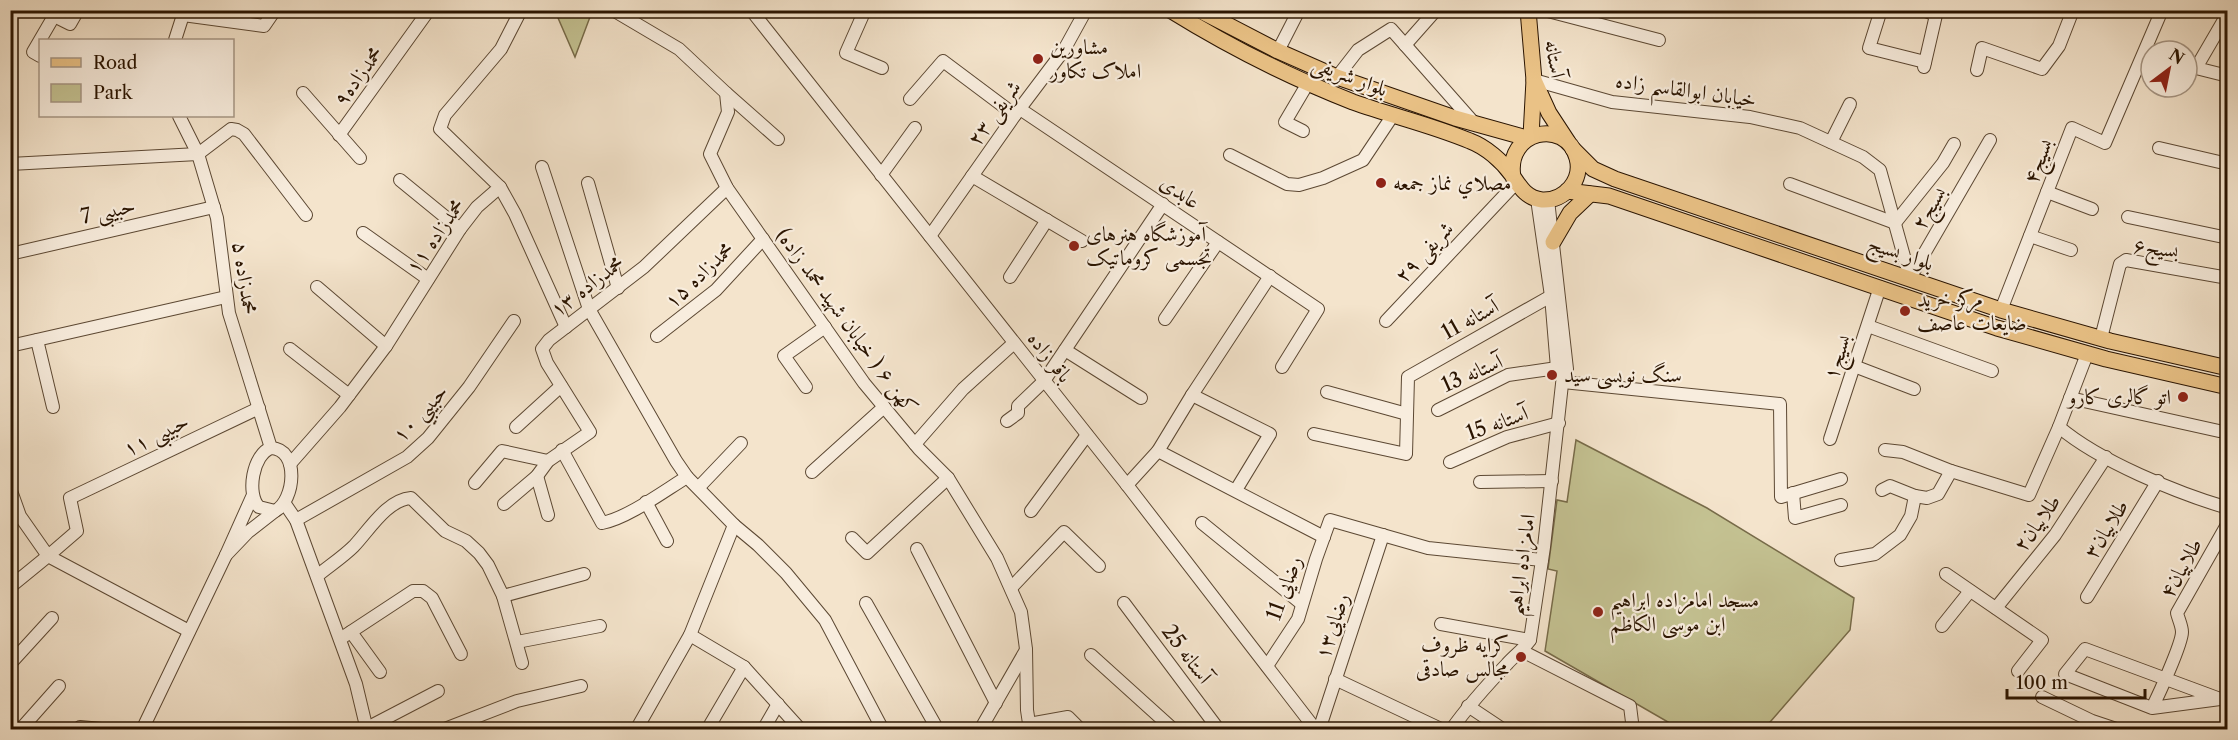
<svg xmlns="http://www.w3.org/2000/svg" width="2238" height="740" font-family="'Libre Caslon Text',Amiri,serif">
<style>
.green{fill:#c4c292;stroke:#776b49;stroke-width:1.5}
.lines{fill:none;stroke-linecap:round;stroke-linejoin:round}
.minor-casing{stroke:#5c4833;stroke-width:14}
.major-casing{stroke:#2a1400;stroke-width:17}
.minor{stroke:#f8edde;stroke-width:12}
.major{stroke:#eac286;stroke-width:15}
.poi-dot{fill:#8f2418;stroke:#f8edde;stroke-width:2}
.labels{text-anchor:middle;stroke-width:4.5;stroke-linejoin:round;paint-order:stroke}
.poi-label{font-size:21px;fill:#2a1400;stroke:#f8edde;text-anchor:start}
.street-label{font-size:21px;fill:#2a1400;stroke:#f8edde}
</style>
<rect width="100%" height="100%" fill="#f4e4cc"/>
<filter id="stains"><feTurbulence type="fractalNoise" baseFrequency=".00333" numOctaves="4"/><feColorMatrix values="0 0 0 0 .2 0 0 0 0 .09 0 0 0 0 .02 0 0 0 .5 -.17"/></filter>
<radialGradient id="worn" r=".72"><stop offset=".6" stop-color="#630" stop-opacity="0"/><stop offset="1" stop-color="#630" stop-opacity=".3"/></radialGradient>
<g class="green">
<path d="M555 11H577L590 17 575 57Z"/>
<path d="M1576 440 1707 508 1854 598 1850 630 1764 729H1680L1545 651 1557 571 1548 569 1557 500 1567 502Z"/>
</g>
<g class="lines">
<g class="minor-casing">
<g id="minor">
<path d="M613 10 679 49 726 93 728 112 710 154 727 188 864 383 919 449 948 478 997 558 1021 612 1026 649 1027 710 1030 730"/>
<path d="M751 10 1127 485 1316 730"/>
<path d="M865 10 846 53 882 68"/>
<path d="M1464 10 1465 11"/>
<path d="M1544 10 1659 40"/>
<path d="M1881 10 1869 48 1925 62"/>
<path d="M1923 10 1936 15 1924 67"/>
<path d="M2228 13 2196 68 2228 76"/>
<path d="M183 15 264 26 275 10"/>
<path d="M54 16 70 24 78 10"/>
<path d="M175 40 183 15 182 10"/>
<path d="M1405 45 1436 10"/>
<path d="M1278 51 1299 10"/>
<path d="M40 56 33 52 54 16 45 10"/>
<path d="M1977 70 1982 48 2042 69 2059 46 2073 10"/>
<path d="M1337 77 1358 50 1391 29 1474 123"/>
<path d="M1534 80 1612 102 1750 117 1800 128 1863 157 1880 170 1910 278 1990 140"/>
<path d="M303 93 360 158"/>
<path d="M726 93 778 139"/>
<path d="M910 99 943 61 1015 115"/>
<path d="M1020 109 1318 309 1282 367"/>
<path d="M179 116 198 154 217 218 229 313 271 448"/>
<path d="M1303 131 1285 122 1308 83"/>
<path d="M339 135 429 10"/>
<path d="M1831 142 1850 104"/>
<path d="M2159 148 2228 164"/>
<path d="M1230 155 1287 184 1299 185 1323 178 1363 160 1393 115"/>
<path d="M10 164 198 154 231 129 237 130 244 134 306 215"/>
<path d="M542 167 589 309 676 461 687 477C664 491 628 518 602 523L562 450"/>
<path d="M881 175 915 128"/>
<path d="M972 176 1082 241"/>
<path d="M400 180 460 229"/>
<path d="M588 183 618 288"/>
<path d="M1790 184 1895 223"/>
<path d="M500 187 515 214 566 327"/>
<path d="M2047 192 2092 209"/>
<path d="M1537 199 1551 296 1557 368 1563 375"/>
<path d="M2128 217 2228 238"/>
<path d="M1895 223 1943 163 1954 144"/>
<path d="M363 233 428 279"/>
<path d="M930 236 1015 115 1064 50 1086 10"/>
<path d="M2030 236 2071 250"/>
<path d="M10 254 214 207"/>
<path d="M1010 277 1047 220"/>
<path d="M317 287 386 346"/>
<path d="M2001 310 2072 128 2105 143 2162 10"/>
<path d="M1165 319 1218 242"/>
<path d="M1386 321 1516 183"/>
<path d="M1868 326 1992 371"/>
<path d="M657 336 716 290 763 239"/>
<path d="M2101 338 2120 264 2126 260 2228 278"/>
<path d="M37 340 53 407"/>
<path d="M10 346 226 297"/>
<path d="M290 349 349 395"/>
<path d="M1065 350 1141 398"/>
<path d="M1854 366 1914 389"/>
<path d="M1563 382 1780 404 1781 497 1841 479"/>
<path d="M806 387 784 356 825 327"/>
<path d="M1327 392 1407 414"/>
<path d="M1192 395 1270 434 1236 490"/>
<path d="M2070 398 2219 431"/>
<path d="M1438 410 1508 375 1557 368"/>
<path d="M1007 421 1018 413V406L1044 381 1163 204"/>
<path d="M516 427 561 386"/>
<path d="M2059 427C2099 461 2177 493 2228 508"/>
<path d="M1314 434 1406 454 1408 377 1551 296"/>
<path d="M1830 439 1880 287"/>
<path d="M915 444 963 389 1014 343"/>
<path d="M271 448C300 449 295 501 275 511L259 507C246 494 253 454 271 448Z"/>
<path d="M1885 450 1903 452 1951 471"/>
<path d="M1158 451 1324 537"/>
<path d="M1450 462 1507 437 1559 423"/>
<path d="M290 464 340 407 386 346 460 229 477 207 500 187 440 129 445 115 501 49 521 10"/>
<path d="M812 472 884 407"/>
<path d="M537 476 548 515"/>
<path d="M1480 482 1552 481"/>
<path d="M475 483 502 451 548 461"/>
<path d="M1127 485 1158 451 1192 395 1270 276"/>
<path d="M699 487 741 443"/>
<path d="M10 488 20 516 48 556 77 531 70 498 259 408"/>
<path d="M1882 490 1890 486 1915 496"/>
<path d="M1793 493 1795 518 1841 505"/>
<path d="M252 497 226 555 248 532 275 511"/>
<path d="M646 502 667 541"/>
<path d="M285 504 296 520 356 684 367 730"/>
<path d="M504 504 537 476 548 461 590 432 547 363 542 349 549 340 644 267 727 188"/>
<path d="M1031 511 1087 435"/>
<path d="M296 520 407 457 428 438 469 387 514 321"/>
<path d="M1202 523 1302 604"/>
<path d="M734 525 758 545 786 573 825 620 883 730"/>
<path d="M852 538 867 553 948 478"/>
<path d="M917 549 996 703"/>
<path d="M1841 560 1875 554 1900 535 1911 516 1915 496 1927 498 1938 494 1951 471 2029 495 2059 427 2087 354"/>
<path d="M1946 574 2042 640 2018 671"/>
<path d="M317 576C329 566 343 557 354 546 370 529 387 500 411 498L445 531 466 541 479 553 488 565 503 596 584 574"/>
<path d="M10 587 48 556 189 631"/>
<path d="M1011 588 1064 532 1099 566"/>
<path d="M503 596 522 663"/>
<path d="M2087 597 2158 481"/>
<path d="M866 603 938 730"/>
<path d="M1124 603 1219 730"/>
<path d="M1996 608 2055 535 2106 457"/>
<path d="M1441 624 1530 640"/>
<path d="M1942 626 1970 591"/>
<path d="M351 632 380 672"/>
<path d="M690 635 744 667 801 730"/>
<path d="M340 639 413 591H423L432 598 461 654"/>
<path d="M517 642 600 626"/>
<path d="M1522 651 1630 706 1633 730"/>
<path d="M1091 655 1174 730"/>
<path d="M10 664 52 618"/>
<path d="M1267 666 1298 619 1316 559 1330 520 1428 548 1542 560"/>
<path d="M1335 679 1443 730"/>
<path d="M2042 697 2092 721 2119 730"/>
<path d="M1468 706 1504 730"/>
<path d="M2152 708 2220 699 2085 649 2065 674 2152 708C2158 696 2182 644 2182 632 2182 626 2178 618 2177 613L2228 523"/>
<path d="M1029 724 1068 717 1081 730"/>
<path d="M367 728 438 691"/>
<path d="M10 729 11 730"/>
<path d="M20 730 59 686"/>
<path d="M77 730 80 727 112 730"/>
<path d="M142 730 226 555"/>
<path d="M442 730 517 701 581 686"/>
<path d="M636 730 690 635 734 525 687 477"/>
<path d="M707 730 744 667"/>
<path d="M763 730 778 704"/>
<path d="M980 730 1026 650"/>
<path d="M1319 730 1383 535"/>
<path d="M1451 730C1468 706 1487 685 1507 664 1515 655 1523 650 1530 640L1544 547 1563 375 1567 369 1548 200"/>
</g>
</g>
<g class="major-casing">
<g id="major">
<path d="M1170 10C1228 46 1289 77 1353 102 1392 116 1432 125 1470 141 1486 147 1502 161 1512 175 1520 187 1526 198 1542 200 1565 201 1583 180 1577 158 1565 117 1505 131 1513 177"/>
<path d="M1199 10 1278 51 1337 77 1455 118 1527 138"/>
<path d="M1528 10 1534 80 1549 113 1568 142"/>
<path d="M1531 136 1534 80"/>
<path d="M1573 149 1593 169 1615 179 2001 310 2110 341 2228 368"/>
<path d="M1567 191 1609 196 1997 328 2106 359 2228 387"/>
<path d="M1553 242 1570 213 1590 194"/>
</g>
</g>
<use href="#minor" class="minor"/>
<use href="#major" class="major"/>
</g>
<g class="poi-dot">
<circle cx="1038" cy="59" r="6"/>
<circle cx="1381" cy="183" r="6"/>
<circle cx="1074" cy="246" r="6"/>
<circle cx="1905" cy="311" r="6"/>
<circle cx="1552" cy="375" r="6"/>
<circle cx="2183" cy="397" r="6"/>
<circle cx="1598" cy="612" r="6"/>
<circle cx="1521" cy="657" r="6"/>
</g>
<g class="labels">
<g class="poi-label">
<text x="1050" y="54">مشاورین<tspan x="1050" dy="24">املاک تکاور</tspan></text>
<text x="1393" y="190">مصلاي نماز جمعه</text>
<text x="1086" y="241">آموزشگاه هنرهای<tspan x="1086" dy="24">تجسمی کروماتیک</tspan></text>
<text x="1917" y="306">مرکز خرید<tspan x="1917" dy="24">ضایعات عاصف</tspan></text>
<text x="1564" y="382">سنگ نویسی سید</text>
<text x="2171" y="404" text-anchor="end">اتو گالری کارو</text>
<text x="1610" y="607">مسجد امامزاده ابراهیم<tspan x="1610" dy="24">ابن موسی الکاظم</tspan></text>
<text x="1509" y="652" text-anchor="end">کرایه ظروف<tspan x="1509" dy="24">مجالس صادقی</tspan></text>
</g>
<g class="street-label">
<text transform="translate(1555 59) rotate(80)" y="7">آستانه</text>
<text transform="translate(358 76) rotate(-54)" y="7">محمدزاده۹</text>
<text transform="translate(1350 76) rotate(21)" y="7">بلوار شریفی</text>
<text transform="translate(1686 90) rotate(8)" y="7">خیابان ابوالقاسم زاده</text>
<text transform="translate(994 113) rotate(-54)" y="7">شریفی ۲۳</text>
<text transform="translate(2038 161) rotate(-69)" y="7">بسیج۴</text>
<text transform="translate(1180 192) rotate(34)" y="7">عابدی</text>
<text transform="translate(1929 208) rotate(-59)" y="7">بسیج۲</text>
<text transform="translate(108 211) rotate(-13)" y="7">حبیبی 7</text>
<text transform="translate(435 236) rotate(-55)" y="7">محمدزاده ۱۱</text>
<text transform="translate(2156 248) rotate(7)" y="7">بسیج۶</text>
<text transform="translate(1424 252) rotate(-47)" y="7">شریفی ۲۹</text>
<text transform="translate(1901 253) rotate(19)" y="7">بلوار بسیج</text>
<text transform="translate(699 275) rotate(-43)" y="7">محمدزاده ۱۵</text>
<text transform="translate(245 278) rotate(82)" y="7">محمدزاده ۵</text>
<text transform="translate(587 286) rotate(-37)" y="7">محمدزاده ۱۳</text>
<text transform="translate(1470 319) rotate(-29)" y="7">آستانه 11</text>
<text transform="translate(847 321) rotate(54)" y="7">کهن ۶ ( خیابان شهید محمد زاده)</text>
<text transform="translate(1050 357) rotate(52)" y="7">باقر زاده</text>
<text transform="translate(1837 357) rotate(-72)" y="7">بسیج۱</text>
<text transform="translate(1472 373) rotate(-24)" y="7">آستانه 13</text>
<text transform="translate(420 413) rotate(-47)" y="7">حبيبي ١٠</text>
<text transform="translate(1497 423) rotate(-20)" y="7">آستانه 15</text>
<text transform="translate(156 435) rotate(-26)" y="7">حبیبی ۱۱</text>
<text transform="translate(2037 523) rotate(-54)" y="7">طلابیان۲</text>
<text transform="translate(2106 529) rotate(-58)" y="7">طلابیان۳</text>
<text transform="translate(1521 565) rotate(-82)" y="7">امامزاده ابراهیم</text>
<text transform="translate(2181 568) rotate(-61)" y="7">طلابیان۴</text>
<text transform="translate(1284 588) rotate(-70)" y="7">رضایی 11</text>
<text transform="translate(1332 626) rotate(-72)" y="7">رضایی۱۳</text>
<text transform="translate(1187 654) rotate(53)" y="7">آستانه 25</text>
</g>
</g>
<rect width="2238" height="740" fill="none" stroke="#f4e4cc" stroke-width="36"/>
<rect x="12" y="12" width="2214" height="716" fill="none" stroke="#2a1400" stroke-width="3"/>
<rect x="18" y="18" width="2202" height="704" fill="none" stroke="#2a1400" stroke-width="1.5"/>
<rect x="39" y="39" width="195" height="78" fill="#f8edde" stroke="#a69685" stroke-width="1.5"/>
<rect x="51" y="58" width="30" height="9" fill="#eac286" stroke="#a69685" stroke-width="1.5"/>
<text x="93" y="69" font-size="18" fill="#2a1400">Road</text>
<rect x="51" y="84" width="30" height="18" fill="#c4c292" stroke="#a69685" stroke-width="1.5"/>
<text x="93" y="99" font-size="18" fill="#2a1400">Park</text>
<g transform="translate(2169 69) rotate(32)"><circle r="28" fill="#f8edde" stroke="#a69685" stroke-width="1.5"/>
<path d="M0-4.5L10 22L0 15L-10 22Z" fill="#8f2418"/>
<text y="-9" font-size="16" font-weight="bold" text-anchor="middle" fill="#2a1400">N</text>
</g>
<path d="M2007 689v9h138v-9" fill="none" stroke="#2a1400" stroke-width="3"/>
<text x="2016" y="689" font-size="18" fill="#2a1400" stroke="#f8edde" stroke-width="4.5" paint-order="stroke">100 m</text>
<rect width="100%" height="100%" filter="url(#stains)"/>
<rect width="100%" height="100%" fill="url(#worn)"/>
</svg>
